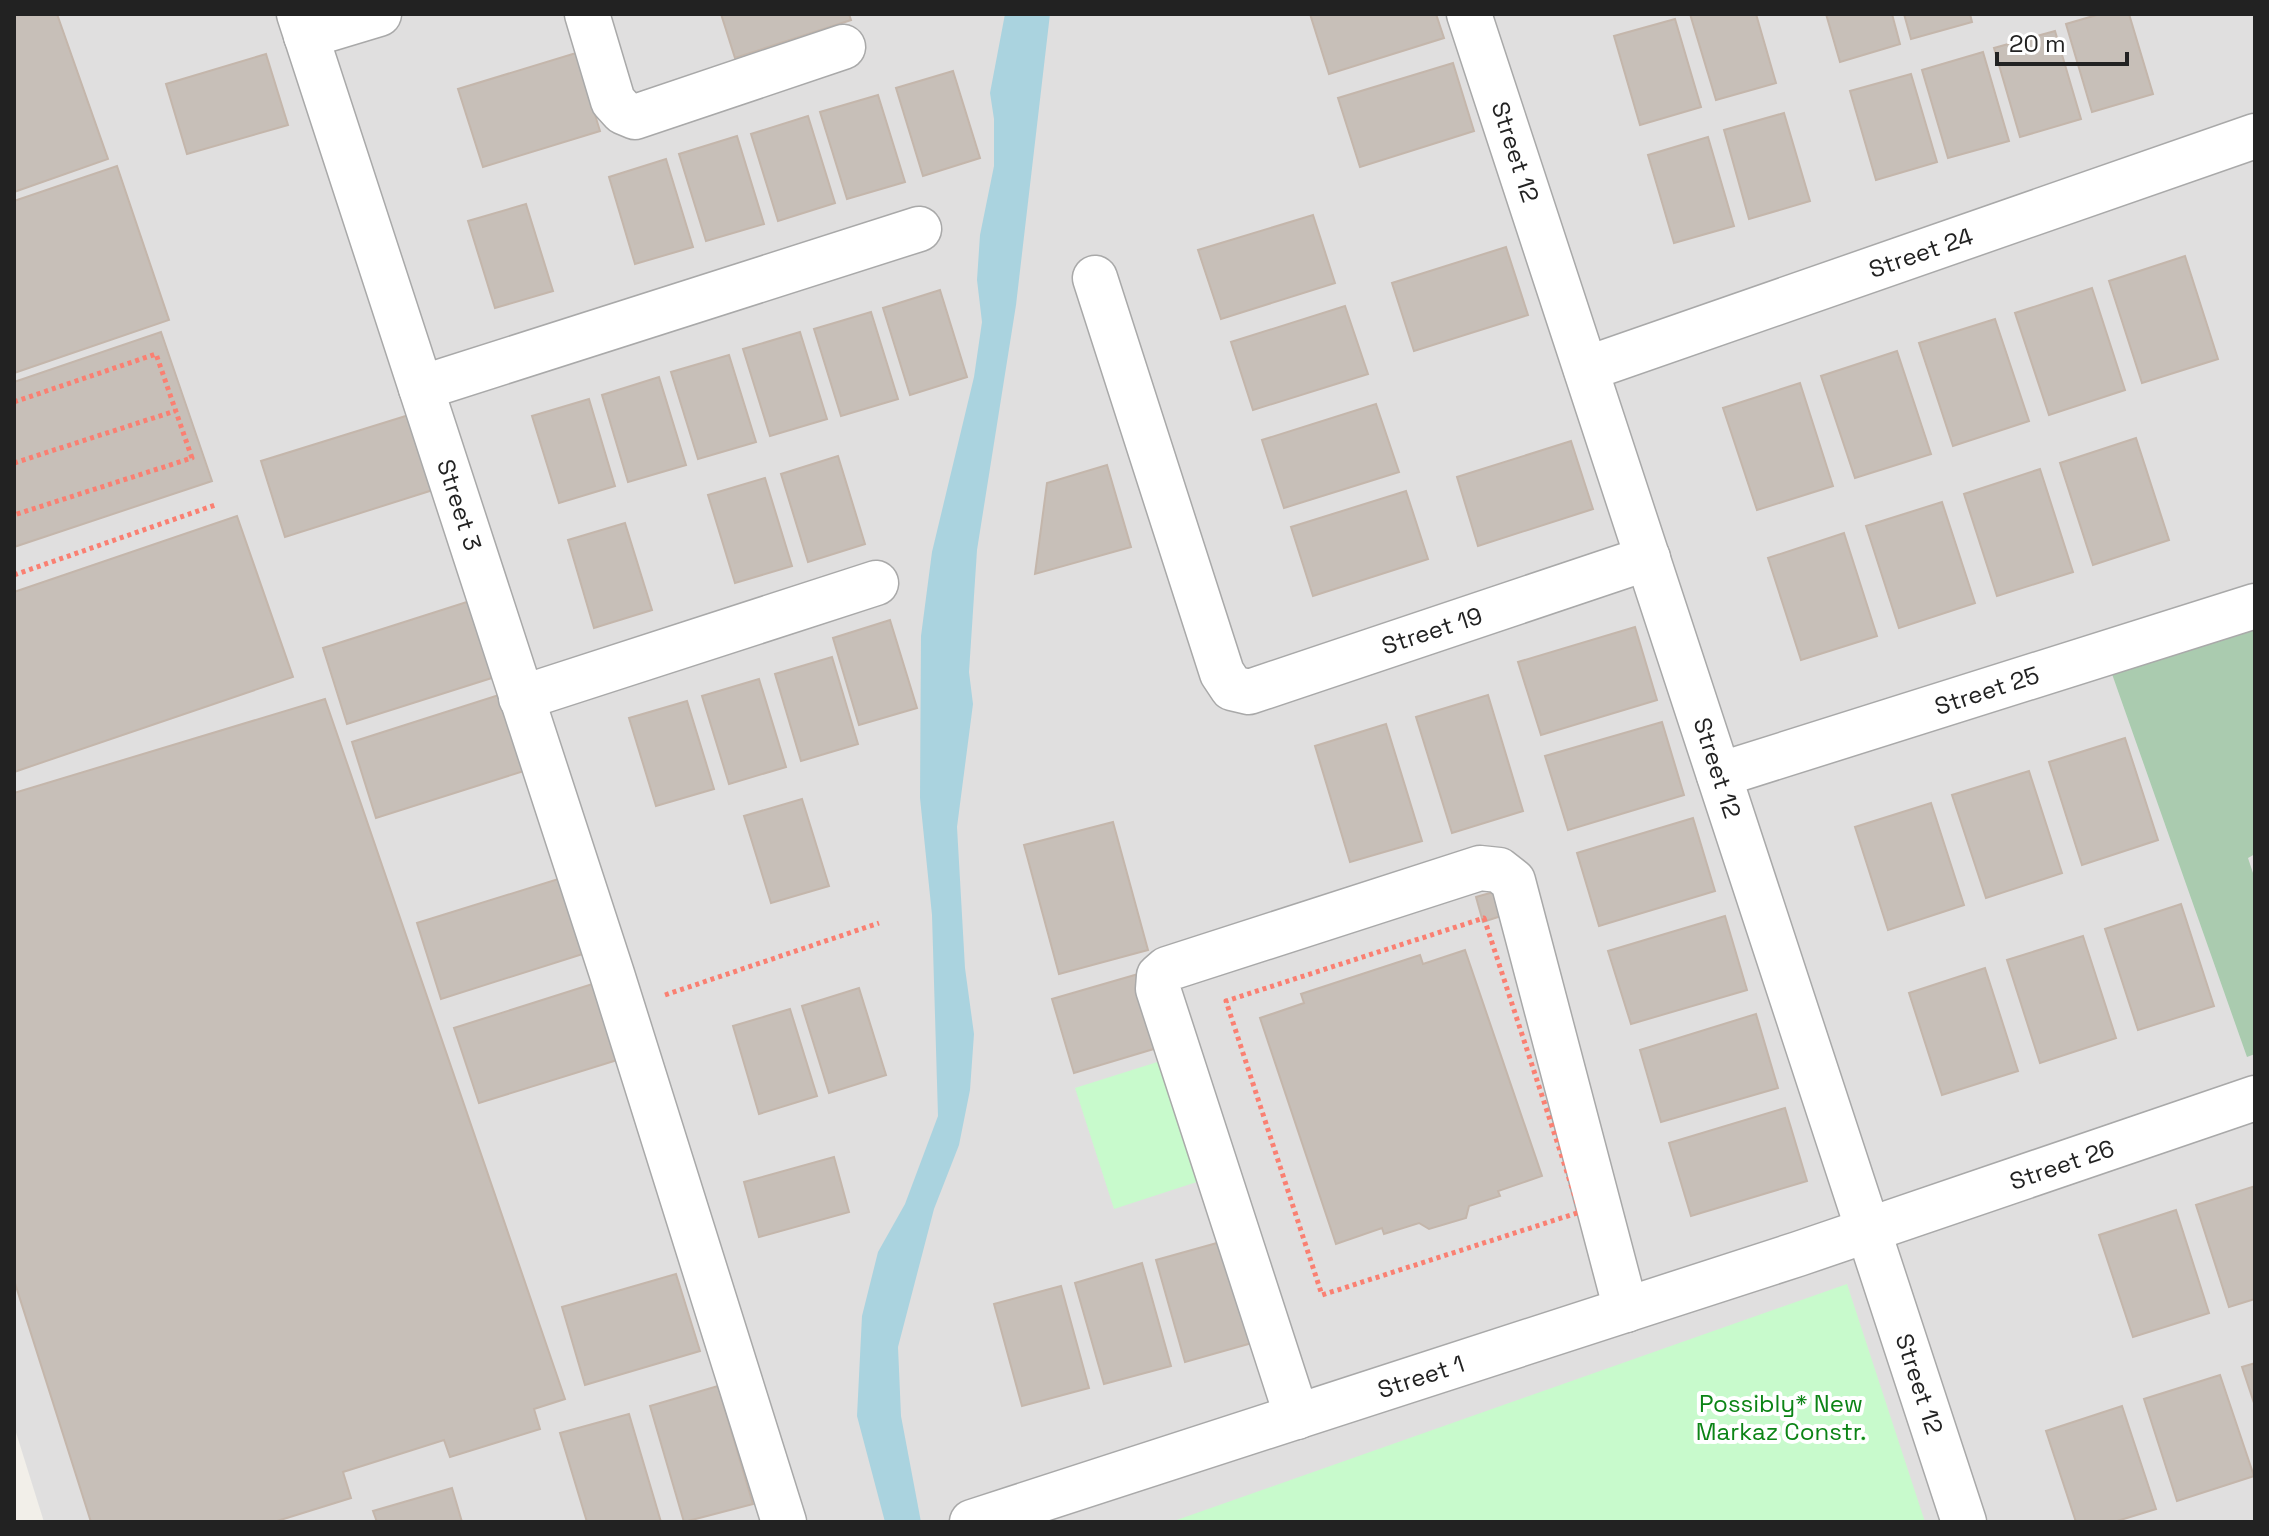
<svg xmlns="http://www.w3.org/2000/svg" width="2269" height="1536" font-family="'Space Grotesk',sans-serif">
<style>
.residential{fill:#e0dfdf}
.cemetery{fill:#aacbaf}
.park{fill:#c8facc}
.water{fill:#aad3df}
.building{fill:#c7bfb8;stroke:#c4b6ab;stroke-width:2}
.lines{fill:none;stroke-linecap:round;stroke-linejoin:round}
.minor-casing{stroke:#a9a9a9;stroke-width:47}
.path{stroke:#fa8072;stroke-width:5;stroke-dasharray:4 4;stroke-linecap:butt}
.minor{stroke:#fff;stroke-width:44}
.labels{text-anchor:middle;stroke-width:8;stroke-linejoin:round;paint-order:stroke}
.street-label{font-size:24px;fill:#222;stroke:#fff}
.park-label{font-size:24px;fill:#0c8416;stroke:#fff}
</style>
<rect width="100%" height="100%" fill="#f2efe9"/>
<path class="residential" d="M14 14H2255V1522H44L14 1426Z"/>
<path class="cemetery" d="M2255 629V854L2248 858 2255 879V1054L2247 1057 2112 674Z"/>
<g class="park">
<path d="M1170 1058 1209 1178 1114 1209 1075 1088Z"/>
<path d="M1847 1284 1925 1522H1171Z"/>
</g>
<path class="water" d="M1005 14H1050L1016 305 977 550 969 672 973 704 957 827 965 968 974 1034 970 1090 959 1145 934 1209 898 1347 901 1416 921 1522H885L857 1416 862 1316 878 1252 905 1204 938 1116 932 915 920 798 921 636 932 552 974 377 982 322 977 280 980 235 994 166V119L990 93Z"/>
<g class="building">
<path d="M57 14 108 159 14 192V15Z"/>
<path d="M721 14H849L851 20 735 58Z"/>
<path d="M1310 14H1436L1444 38 1329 74Z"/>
<path d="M1690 14H1756L1776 83 1716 100Z"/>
<path d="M1826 14H1892L1900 44 1840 62Z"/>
<path d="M1904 14H1970L1972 22 1911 39Z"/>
<path d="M2100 14H2129L2153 94 2092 112 2066 24Z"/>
<path d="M1675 19 1701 107 1640 125 1614 36Z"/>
<path d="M2055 31 2081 119 2020 137 1994 48Z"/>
<path d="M1983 52 2009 141 1948 158 1922 70Z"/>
<path d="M576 53 600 131 483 167 458 89Z"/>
<path d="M266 54 288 125 187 154 166 84Z"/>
<path d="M1453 63 1474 131 1360 167 1338 98Z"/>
<path d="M953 71 980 158 923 176 896 88Z"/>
<path d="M1911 74 1937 162 1876 180 1850 91Z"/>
<path d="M878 95 905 182 847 199 820 112Z"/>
<path d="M1784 113 1810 201 1749 219 1724 130Z"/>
<path d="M808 116 835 203 778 221 751 134Z"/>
<path d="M737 136 764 224 706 241 679 154Z"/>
<path d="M1708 137 1734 226 1674 243 1648 155Z"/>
<path d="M666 159 693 247 635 264 609 177Z"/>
<path d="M117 166 169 320 14 373V201Z"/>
<path d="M526 204 553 291 495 308 468 221Z"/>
<path d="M1313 215 1335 283 1221 319 1198 250Z"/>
<path d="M1506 247 1528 315 1414 351 1392 283Z"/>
<path d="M2185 256 2218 359 2142 383 2109 281Z"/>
<path d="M2092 288 2125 390 2049 415 2015 313Z"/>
<path d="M940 290 967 377 910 395 883 308Z"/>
<path d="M1345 306 1368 374 1253 410 1231 342Z"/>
<path d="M871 312 898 399 841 416 814 329Z"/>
<path d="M1995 319 2029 421 1953 446 1919 343Z"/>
<path d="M161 332 212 481 14 547V382Z"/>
<path d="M800 332 827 419 770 436 743 349Z"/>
<path d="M1897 351 1931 454 1855 478 1821 376Z"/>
<path d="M729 355 756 442 698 459 671 372Z"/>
<path d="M659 377 686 465 628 482 602 395Z"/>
<path d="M1800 383 1833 486 1757 510 1723 408Z"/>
<path d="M589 399 615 486 559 503 532 416Z"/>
<path d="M1376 404 1399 472 1284 508 1262 440Z"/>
<path d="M412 414 436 489 285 537 261 461Z"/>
<path d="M2136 438 2169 540 2093 565 2060 463Z"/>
<path d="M1571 441 1593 509 1478 546 1457 477Z"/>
<path d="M838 456 865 544 808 562 781 474Z"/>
<path d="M1107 465 1131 547 1035 574 1047 483Z"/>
<path d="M2040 469 2073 572 1997 596 1964 494Z"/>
<path d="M765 478 792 566 735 583 708 495Z"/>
<path d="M1406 491 1428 559 1313 596 1291 527Z"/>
<path d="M1942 502 1975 603 1899 628 1866 526Z"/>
<path d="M237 516 293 677 14 772V592Z"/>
<path d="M625 523 652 610 594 628 568 540Z"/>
<path d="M1844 533 1877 636 1801 660 1768 558Z"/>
<path d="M473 600 498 676 347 724 323 648Z"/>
<path d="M890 620 917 708 859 725 833 638Z"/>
<path d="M1635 627 1657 700 1541 735 1518 662Z"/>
<path d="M832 657 858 744 801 761 775 674Z"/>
<path d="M759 679 786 767 729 784 702 696Z"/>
<path d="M502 694 527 770 376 818 352 742Z"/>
<path d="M1488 695 1523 811 1452 833 1416 717Z"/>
<path d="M325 699 565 1399 534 1409 540 1429 450 1457 444 1440 343 1472 351 1498 274 1522H91L14 1280V793Z"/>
<path d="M687 701 714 789 656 806 629 718Z"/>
<path d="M1662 722 1684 795 1568 830 1545 756Z"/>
<path d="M1386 724 1422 841 1350 862 1315 746Z"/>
<path d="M2125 738 2158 840 2082 865 2049 762Z"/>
<path d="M2029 771 2062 873 1986 898 1952 795Z"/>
<path d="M802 799 829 886 771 903 744 816Z"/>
<path d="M1931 803 1964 905 1888 930 1855 827Z"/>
<path d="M1693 818 1715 891 1599 926 1577 853Z"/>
<path d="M1113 822 1148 950 1059 974 1024 845Z"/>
<path d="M568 876 592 951 441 999 417 923Z"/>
<path d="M1497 891 1504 915 1483 922 1476 897Z"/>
<path d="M2181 904 2214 1006 2138 1030 2105 929Z"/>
<path d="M1725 916 1747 990 1631 1024 1608 951Z"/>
<path d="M2083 936 2116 1038 2040 1063 2007 960Z"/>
<path d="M1465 950 1542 1176 1498 1191 1500 1196 1469 1206 1466 1218 1429 1229 1419 1223 1384 1234 1382 1228 1336 1244 1260 1018 1304 1003 1301 994 1420 955 1423 964Z"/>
<path d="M1985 968 2018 1071 1942 1095 1909 993Z"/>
<path d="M1145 972 1167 1045 1074 1073 1052 999Z"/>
<path d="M605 980 630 1056 479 1103 454 1028Z"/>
<path d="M859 988 886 1075 829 1093 802 1006Z"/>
<path d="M790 1009 817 1096 759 1114 733 1026Z"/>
<path d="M1756 1014 1778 1088 1661 1122 1640 1050Z"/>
<path d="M1785 1108 1807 1181 1691 1216 1669 1143Z"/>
<path d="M834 1157 849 1212 759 1237 744 1182Z"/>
<path d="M2255 1186V1299L2229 1307 2196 1205Z"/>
<path d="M2176 1210 2209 1313 2133 1337 2099 1235Z"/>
<path d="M1224 1241 1252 1343 1185 1362 1156 1260Z"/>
<path d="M1142 1263 1171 1366 1104 1384 1075 1283Z"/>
<path d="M676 1274 700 1351 585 1385 562 1307Z"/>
<path d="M1061 1286 1089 1388 1022 1406 994 1304Z"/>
<path d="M2255 1363V1406L2242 1367Z"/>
<path d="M2220 1375 2254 1476 2177 1501 2144 1399Z"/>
<path d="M718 1386 753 1504 684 1522 650 1406Z"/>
<path d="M2122 1406 2156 1509 2114 1522H2076L2046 1431Z"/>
<path d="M629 1414 661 1522H587L560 1433Z"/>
<path d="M452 1488 462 1522H377L373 1511Z"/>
</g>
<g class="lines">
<g class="minor-casing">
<g id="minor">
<path d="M299 14 612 974 784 1522"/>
<path d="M587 14 613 101 623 112 635 117 843 47"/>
<path d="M1469 14 1964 1522"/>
<path d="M306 36 379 14"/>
<path d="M1095 278 1222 673 1232 688 1249 692 1648 558"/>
<path d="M1586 369 2255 136"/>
<path d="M421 388 919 229"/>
<path d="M521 698 876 583"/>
<path d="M1719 775 2255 606"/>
<path d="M1297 1417 1158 989 1159 976 1167 969 1480 868 1499 870 1513 881 1626 1310"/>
<path d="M972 1522 1798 1254 2255 1098"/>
</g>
</g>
<g class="path">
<path d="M14 402 156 354 192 458 14 515"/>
<path d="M14 463 175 411"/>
<path d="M14 575 218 504"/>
<path d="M1484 918 1580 1212 1322 1295 1226 1001Z"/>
<path d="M665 995 879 923"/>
</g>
<use href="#minor" class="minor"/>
</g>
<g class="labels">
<g class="street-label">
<text transform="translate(1515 152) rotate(72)" y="8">Street 12</text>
<text transform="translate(1921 253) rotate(-19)" y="8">Street 24</text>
<text transform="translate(459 505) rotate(72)" y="8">Street 3</text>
<text transform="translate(1432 631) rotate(-18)" y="8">Street 19</text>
<text transform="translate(1987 691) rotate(-18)" y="8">Street 25</text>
<text transform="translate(1717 768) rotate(72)" y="8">Street 12</text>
<text transform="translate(2062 1165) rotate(-19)" y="8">Street 26</text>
<text transform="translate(1421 1377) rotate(-18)" y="8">Street 1</text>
<text transform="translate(1919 1384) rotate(72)" y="8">Street 12</text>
</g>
<g class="park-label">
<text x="1781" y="1412">Possibly* New<tspan x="1781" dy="28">Markaz Constr.</tspan></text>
</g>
</g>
<rect width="2269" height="1536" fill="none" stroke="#222222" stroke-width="32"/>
<path d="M1997 52v12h130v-12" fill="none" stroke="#222222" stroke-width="4"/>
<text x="2009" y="52" font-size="24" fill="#222222" stroke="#ffffff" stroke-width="6" paint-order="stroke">20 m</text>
</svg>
